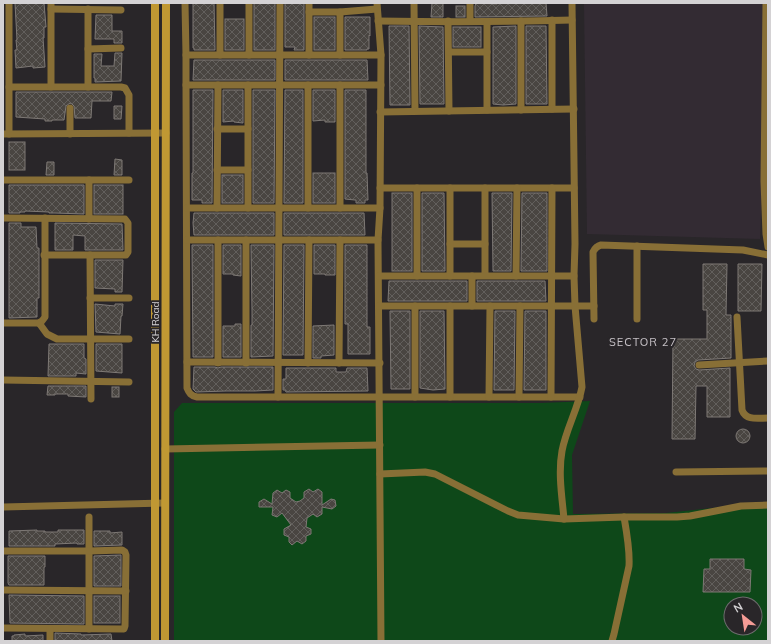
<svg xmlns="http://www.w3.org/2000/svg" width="771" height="644" font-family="Mulish,sans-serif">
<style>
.built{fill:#332b33}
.green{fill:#0e4819;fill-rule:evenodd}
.building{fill:url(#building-cross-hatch);stroke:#7e7975}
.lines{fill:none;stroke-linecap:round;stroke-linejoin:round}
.street{stroke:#886f36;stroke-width:7}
.secondary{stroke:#c09833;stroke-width:8}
.labels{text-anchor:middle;stroke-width:4;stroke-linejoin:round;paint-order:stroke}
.street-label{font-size:10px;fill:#d4d2d4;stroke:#292629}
.neighbourhood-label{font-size:11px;letter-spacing:1px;fill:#c6c1c6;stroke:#292629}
</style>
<defs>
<pattern id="building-cross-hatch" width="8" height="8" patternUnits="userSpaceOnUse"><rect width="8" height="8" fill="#494541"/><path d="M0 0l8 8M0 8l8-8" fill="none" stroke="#625f5c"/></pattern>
</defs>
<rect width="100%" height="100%" fill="#292629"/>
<path class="built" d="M584 3H768V26L760 239 587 234Z"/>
<path class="green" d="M590 401 572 455 573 514 666 513 768 502V641H174V412L182 403H541ZM731 604H755V628H731Z"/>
<g class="building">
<path d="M15 3H44L46 27H44V38H43L45 67 33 68V66L16 68 15 50H17L16 40H17Z"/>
<path d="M193 3H214L215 50H194V48H193Z"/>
<rect x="254" y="3" width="21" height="47"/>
<path d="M285 3H304V50H294L295 47H285Z"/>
<path d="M432 3H443V17H431Z"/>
<path d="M476 3 497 4V3H546L547 16 475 17V6Z"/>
<rect x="456" y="6" width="9" height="11"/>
<path d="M96 15H112V31H122V43H114V39H95Z"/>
<rect x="314" y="17" width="21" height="33"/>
<path d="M345 17H370V36L369 35V49H367V50H345Z"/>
<rect x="225" y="19" width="19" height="31"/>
<path d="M389 26H409L410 105H390Z"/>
<path d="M419 26 443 27 444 104H420Z"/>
<path d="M516 26V104L503 105 493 104V27Z"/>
<path d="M526 26H546L547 104H526Z"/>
<rect x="453" y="27" width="28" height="20"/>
<path d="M115 53H122L121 81 95 82V78H94V54H102L101 66H114Z"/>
<path d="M194 60H275V80H193Z"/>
<path d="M285 60H367L368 80H285Z"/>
<path d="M193 90H213L212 203H202V200H192V173H193Z"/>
<path d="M223 90H243V123L234 122V121L223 122Z"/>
<path d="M253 90H275L274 203H253Z"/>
<path d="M285 90H303V203H284Z"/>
<path d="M313 90H335V122H325V120L313 121Z"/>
<path d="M345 90H366V173H367L368 200H365V203H356V200H355L345 199Z"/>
<path d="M16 92H112L111 101H92L91 118H75L74 106 72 104 70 103 66 106 64 120H52V121H45V119L16 117Z"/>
<path d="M114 106H122L121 119H114Z"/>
<rect x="9" y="142" width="16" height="28"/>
<path d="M115 159 122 160V175H114Z"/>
<path d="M47 162H54V175H46Z"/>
<rect x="313" y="173" width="22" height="30"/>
<rect x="222" y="175" width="21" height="28"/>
<path d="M9 185H84V214L55 213H49V212L25 211V212H20V213H9Z"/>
<rect x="94" y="185" width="29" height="29"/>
<rect x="392" y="193" width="20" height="78"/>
<path d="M422 193H444L445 271H422Z"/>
<path d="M492 193H512L511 271H493Z"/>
<path d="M522 193H547V271H521Z"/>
<path d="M194 213H274V235H194L193 223Z"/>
<path d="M284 213H364L365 235H284Z"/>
<path d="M9 223H21V227H36L37 248H39V298H37V317L9 318Z"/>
<path d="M55 223 122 224 123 250H85V236L73 235V250H55Z"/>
<path d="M192 245H213V357H193Z"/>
<path d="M223 245H241V276L233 275V274H223Z"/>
<path d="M251 245H274L273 356 251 357V325H252V312Z"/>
<path d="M284 245H304L303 355H283Z"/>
<path d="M314 245H335V275H325V274H314Z"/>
<path d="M345 245H367V327H370V354H348V324H345Z"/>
<path d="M95 260H123L122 292H115V289L95 288Z"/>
<path d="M703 264H727L726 315H731V358L698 360 695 362 694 366 696 369 699 370 730 368V417H707V386H696L695 439H672L673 339H707V310H703Z"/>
<path d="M738 264H762L761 311H738Z"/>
<path d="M389 281H467V301H388Z"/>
<path d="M477 281H545L546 301H477Z"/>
<path d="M95 304 115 306V304H123L122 316H121L120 334 96 332Z"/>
<path d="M390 311H410V389H391Z"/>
<path d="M420 311H444L445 389 433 390 420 388Z"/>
<path d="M495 311H515L514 390H494Z"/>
<path d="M525 311H546V390H524Z"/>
<path d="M235 324H241V357H223V326H235Z"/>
<path d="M334 325V355L321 356V358H313V326Z"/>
<path d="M49 344H84V358L86 359V374L76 373V376H48Z"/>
<path d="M96 344H122V373L96 371Z"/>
<path d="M194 367H215L218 368 221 367H273V390L255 391H226L196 392 193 389Z"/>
<path d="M286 368H336V372H346L347 368H367L368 391 286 392 285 390H283V379H286Z"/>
<path d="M48 386H86V397L68 396V394H55V395H47Z"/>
<rect x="112" y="387" width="7" height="10"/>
<circle cx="743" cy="436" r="7"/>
<path d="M309 489 313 492 318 489 322 492V505L331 499 335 500 336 506 332 509 322 507V514L317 517 313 514 307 518 306 527 311 529V534L306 536V541L302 544 297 541 292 545 289 542V537L284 535V529L291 525 282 513 277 517 272 515 273 507H259V502L264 499 272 504 273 493 277 490 282 493 286 490 290 492V498L296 502 300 501 304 498V492Z"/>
<path d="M37 530V531H45V532H58V530H84V544H77V543L55 544V546H9V531Z"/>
<path d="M94 531H110V533L122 532V545L94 546Z"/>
<path d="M121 555V586H94V556Z"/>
<path d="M8 556H45V567H44V585H9L8 583Z"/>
<path d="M710 559H744V569L751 570 750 592H703L704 569H710Z"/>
<path d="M9 595 84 596V624L10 623Z"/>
<rect x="94" y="596" width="26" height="27"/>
<path d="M55 633 81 634V635L111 634 112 641H55Z"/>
<path d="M25 634V636L43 635V641H12V636H14V635Z"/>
</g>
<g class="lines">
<g class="street">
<path d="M9 3V134"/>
<path d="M185 3 186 55"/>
<path d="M377 3 381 55 380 208 378 240 381 641"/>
<path d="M414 3 415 111"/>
<path d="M470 3V21"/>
<path d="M766 3 764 181 766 234 768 247"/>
<path d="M51 9 121 10"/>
<path d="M309 12H340L377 9"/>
<path d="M552 20V109"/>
<path d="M378 21C443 22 508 22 572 20"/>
<path d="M448 21 449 111"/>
<path d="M521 21V110"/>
<path d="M487 22V110"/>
<path d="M88 49 121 48"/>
<path d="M449 52H487"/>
<path d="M220 55V3"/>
<path d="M249 55V3"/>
<path d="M309 55V3"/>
<path d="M340 55V12"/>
<path d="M186 85 187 388C189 393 191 396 197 397H580"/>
<path d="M381 85H186V55H381"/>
<path d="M9 87H121L125 88 129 95V133"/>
<path d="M51 87V3"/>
<path d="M88 87V9"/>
<path d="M70 108V134"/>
<path d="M380 112 574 109"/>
<path d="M217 129H248"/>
<path d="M3 134 166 133"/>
<path d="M217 170H248"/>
<path d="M3 180H89V219"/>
<path d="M89 180H129"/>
<path d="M380 188H574"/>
<path d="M187 208H380"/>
<path d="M217 208 218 85"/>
<path d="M248 208V85"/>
<path d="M308 208V85"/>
<path d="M340 208V85"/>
<path d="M3 218 125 219 128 223V252L126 255H44"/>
<path d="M187 240H378"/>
<path d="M450 244H485"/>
<path d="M90 255 91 399"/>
<path d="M485 275V188"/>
<path d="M379 276H574"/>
<path d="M417 276V188"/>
<path d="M450 276V188"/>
<path d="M516 276 517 188"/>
<path d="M90 298H129"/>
<path d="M379 306H594"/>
<path d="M472 306V276"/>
<path d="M737 317 742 410C746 421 758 418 768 418"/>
<path d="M594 319 593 252C595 248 597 246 601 245L743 250 768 255"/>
<path d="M637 319V246"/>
<path d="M3 323H39L42 321 45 317V218"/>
<path d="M39 323 47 334 57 339H129"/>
<path d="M187 362 380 363"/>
<path d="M218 363V240"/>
<path d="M246 363V240"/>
<path d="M308 363 309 240"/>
<path d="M339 363 340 240"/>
<path d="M699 365 768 361"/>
<path d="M3 380 129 382"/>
<path d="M278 397 280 3"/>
<path d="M415 397V306"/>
<path d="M450 397V306"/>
<path d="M489 397 490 306"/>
<path d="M519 397 520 306"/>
<path d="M551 397 552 188"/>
<path d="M165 449 380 445"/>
<path d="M676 472 768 471"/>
<path d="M380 474 425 472 435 474 508 511 518 515 564 519 624 517H677L690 516 741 506 768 505"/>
<path d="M3 507 165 503"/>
<path d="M89 517V629"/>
<path d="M564 519C562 497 558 473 562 451 566 429 578 409 582 387L575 306 574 276 575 244 572 3"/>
<path d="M3 551H89L122 550 125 552 126 555 125 626 124 629 3 628"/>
<path d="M3 590 126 591"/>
<path d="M50 641V629"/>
<path d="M612 641 614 634 629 566C630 550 627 534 624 517"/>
</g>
<g class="secondary">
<path d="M155 641V3"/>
<path d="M165 641 166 3"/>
</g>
</g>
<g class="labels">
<g class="street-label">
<text transform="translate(155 322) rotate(-90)" y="4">KH Road</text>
</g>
<g class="neighbourhood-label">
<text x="643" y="346">SECTOR 27</text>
</g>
</g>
<rect width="771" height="644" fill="none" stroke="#d4d2d4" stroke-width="8"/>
<g transform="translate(743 616) rotate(330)"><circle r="19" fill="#292629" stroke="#6d6b6d"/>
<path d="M0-3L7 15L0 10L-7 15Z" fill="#f59c96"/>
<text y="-6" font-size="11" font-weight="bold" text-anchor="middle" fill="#d4d2d4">N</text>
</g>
</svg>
